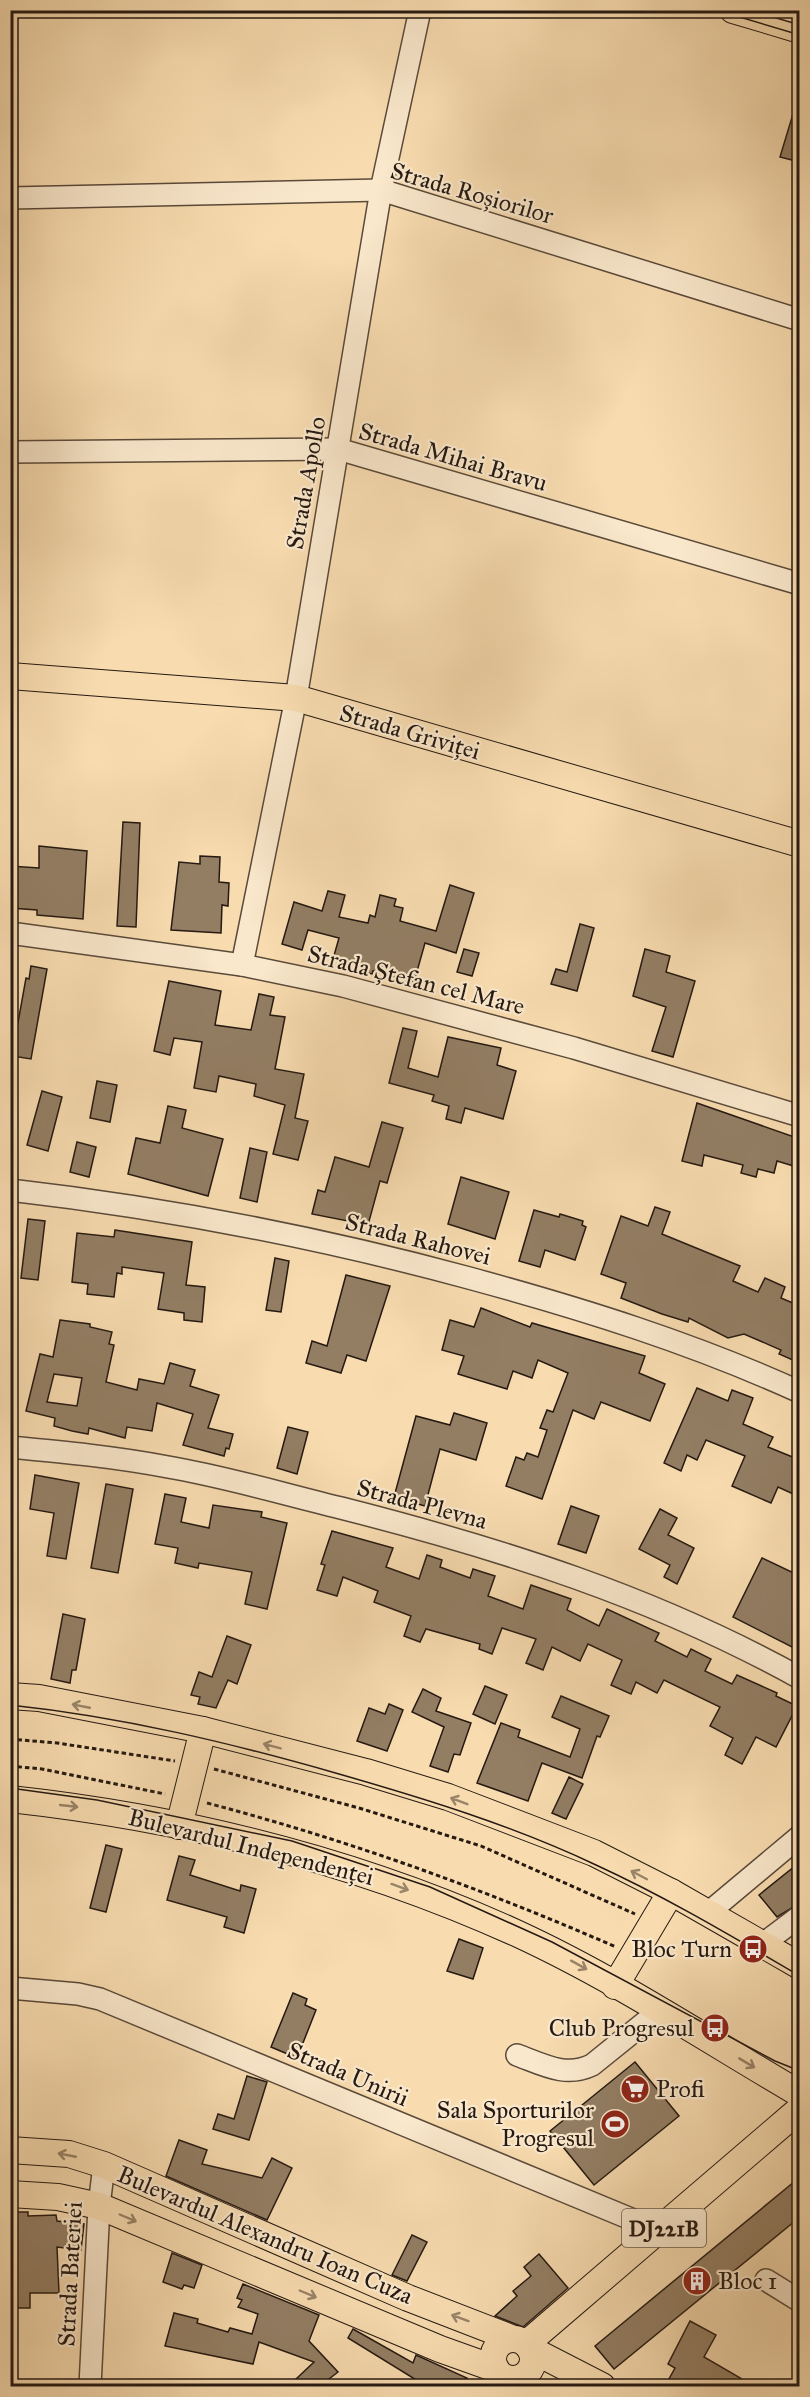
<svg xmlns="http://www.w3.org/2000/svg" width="810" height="2397" font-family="'IM FELL Great Primer',serif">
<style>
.building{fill:#937e64;stroke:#251912;stroke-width:1.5;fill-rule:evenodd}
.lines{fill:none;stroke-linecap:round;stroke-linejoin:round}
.minor-casing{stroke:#5a4a3a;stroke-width:24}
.major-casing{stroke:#251912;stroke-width:28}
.path{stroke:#251912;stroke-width:3;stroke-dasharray:4.5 3;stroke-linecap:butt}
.minor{stroke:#fae8cc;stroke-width:21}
.major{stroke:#f8dcb0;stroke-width:26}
.tram{stroke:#251912;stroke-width:1.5}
.oneway{stroke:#998469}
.labels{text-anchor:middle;stroke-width:4.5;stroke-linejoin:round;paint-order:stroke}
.shield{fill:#fae8cc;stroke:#65574a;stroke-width:1.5}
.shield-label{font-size:22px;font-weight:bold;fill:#251912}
.street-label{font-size:24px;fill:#251912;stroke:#fae8cc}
.poi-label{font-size:24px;fill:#251912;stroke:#fae8cc;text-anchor:end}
</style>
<rect width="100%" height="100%" fill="#f8dcb0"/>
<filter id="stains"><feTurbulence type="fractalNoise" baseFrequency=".00333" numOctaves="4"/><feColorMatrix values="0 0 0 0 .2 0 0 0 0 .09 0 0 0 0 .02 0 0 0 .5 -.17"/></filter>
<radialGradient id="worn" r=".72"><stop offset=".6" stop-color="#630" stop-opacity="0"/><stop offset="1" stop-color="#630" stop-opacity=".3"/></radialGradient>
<g class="building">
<path d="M796 104H800V151L796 161 780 157Z"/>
<path d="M123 822 140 823 136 927 117 926Z"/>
<path d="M39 846 87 851 83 919 37 915V910L10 908V866L39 868Z"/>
<path d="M200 856 220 857 219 882 229 883 228 906 222 905 221 933 171 930 179 862 200 864Z"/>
<path d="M450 885 474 893 456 953 425 943 414 982 373 971 372 974 357 971 358 965 333 959 339 938 308 930 302 950 282 944 294 902 322 911 328 891 345 895 339 917 368 923 370 915 375 917 380 895 396 899 394 906 403 908 400 921 436 931Z"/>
<path d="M580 924 594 928 577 991 551 984 556 969 567 972Z"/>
<path d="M464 949 479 953 472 976 457 972Z"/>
<path d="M645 949 670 956 666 972 695 981 673 1057 652 1051 666 1007 633 996Z"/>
<path d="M31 966 47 969 31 1059 12 1056 26 978 29 979Z"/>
<path d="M169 981 221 991 215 1025 251 1030 259 994 274 997 270 1015 285 1017 275 1069 304 1074 295 1118 308 1121 298 1160 273 1154 285 1105 254 1096 256 1084 219 1076 216 1092 194 1088 202 1042 174 1038 170 1055 154 1051Z"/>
<path d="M403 1028 417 1031 408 1068 438 1077 448 1037 501 1048 497 1065 516 1071 503 1119 465 1108 461 1123 446 1119 449 1106 432 1101 434 1095 389 1083Z"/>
<path d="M97 1081 117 1085 110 1122 90 1118Z"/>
<path d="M42 1091 62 1097 48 1151 27 1145Z"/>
<path d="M697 1103 800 1139V1168L777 1161 774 1173 758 1169 756 1177 741 1173 743 1165 704 1155 702 1166 682 1161Z"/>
<path d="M168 1106 186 1110 182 1128 223 1139 208 1196 128 1174 136 1138 160 1143Z"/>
<path d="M382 1122 403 1128 387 1183 380 1181 368 1225 312 1214 318 1190 325 1192 335 1157 369 1167Z"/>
<path d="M77 1142 96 1147 89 1177 70 1172Z"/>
<path d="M250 1148 267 1152 257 1202 240 1198Z"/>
<path d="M461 1177 509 1192 495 1239 448 1224Z"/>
<path d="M655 1207 670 1212 662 1234 740 1266 733 1281 758 1292 765 1278 785 1287 781 1298 800 1306V1351L795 1361 779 1354 781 1350 744 1334 728 1338 689 1318 688 1322 662 1314 621 1298 626 1283 601 1274 621 1216 648 1226Z"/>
<path d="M534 1210 559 1217 560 1214 583 1221 582 1225 586 1227 575 1260 545 1250 540 1267 519 1261Z"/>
<path d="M28 1219 45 1221 38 1280 21 1278Z"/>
<path d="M115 1230 192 1242 186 1285 205 1287 202 1322 184 1320V1313L158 1309 164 1273 122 1267V1274L117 1273 114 1297 87 1294 88 1284 72 1282 77 1233 114 1237Z"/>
<path d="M275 1258 289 1261 281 1312 266 1310Z"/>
<path d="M346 1275 390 1286 366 1361 347 1355 341 1373 306 1363 312 1341 327 1346Z"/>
<path d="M481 1308 530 1327 532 1323 645 1356 639 1373 665 1384 650 1421 601 1402 594 1419 573 1410 542 1499 506 1486 516 1457 524 1460 527 1453 538 1457 547 1430 540 1428 547 1410 553 1412 568 1373 538 1360 532 1378 513 1371 507 1389 458 1374 464 1356 442 1350 450 1320 474 1327Z"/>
<path d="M60 1320 90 1324V1327L112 1332 109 1344 114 1345 106 1382 137 1390 139 1379 164 1384 170 1363 195 1370 190 1386 219 1395 208 1428 233 1434 229 1449 226 1448 224 1456 183 1445 193 1414 157 1403 152 1431 127 1427 125 1438 89 1428 88 1434 72 1431 54 1426 55 1418 26 1411 40 1354 53 1357ZM54 1374 82 1378 77 1406 47 1402Z"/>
<path d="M697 1388 728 1401 732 1390 753 1398 743 1424 773 1437 768 1447 800 1460V1497L778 1487 771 1503 732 1486 745 1456 706 1440 697 1460 687 1455 681 1471 664 1463Z"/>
<path d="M454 1413 487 1423 476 1460 440 1449 425 1506 394 1497 416 1416 450 1425Z"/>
<path d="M288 1427 308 1432 297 1474 277 1468Z"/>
<path d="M35 1475 79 1483 66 1559 47 1556 54 1513 30 1509Z"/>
<path d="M106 1484 133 1489 118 1573 91 1568Z"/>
<path d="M165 1494 186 1498 181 1522 209 1528 213 1505 262 1512 261 1517 287 1523 267 1609 245 1604 252 1572 199 1563 198 1568 175 1563 178 1548 155 1544Z"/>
<path d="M571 1506 599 1516 586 1553 558 1544Z"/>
<path d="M660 1509 677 1518 668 1535 694 1548 677 1584 664 1577 670 1565 639 1549Z"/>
<path d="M332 1531 393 1548 386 1567 419 1579 427 1555 442 1560 440 1567 470 1578 473 1569 495 1576 488 1596 523 1609 531 1585 571 1599 567 1610 599 1626 607 1609 659 1633 655 1641 687 1657 691 1649 711 1659 705 1671 732 1684 737 1675 777 1693 776 1696 797 1706 776 1747 756 1737 742 1764 725 1755 733 1738 710 1726 720 1707 664 1680 657 1693 636 1682 631 1694 611 1685 622 1660 588 1644 580 1661 552 1647 543 1670 526 1663 536 1639 502 1628 492 1654 479 1649 480 1644 426 1629 420 1642 404 1636 411 1616 374 1602 378 1591 343 1577 337 1596 317 1590 325 1565 321 1564Z"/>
<path d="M762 1558 800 1576V1651L733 1617Z"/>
<path d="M63 1614 85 1619 76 1670H72L70 1683 51 1679Z"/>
<path d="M227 1636 251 1645 237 1684 228 1680 216 1708 198 1704 200 1697 191 1695 199 1672 212 1677Z"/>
<path d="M485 1686 507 1695 495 1724 473 1714Z"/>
<path d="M423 1689 441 1698 436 1711 471 1723 460 1755 454 1754 448 1772 430 1766 444 1727 412 1712Z"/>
<path d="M561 1696 609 1716 600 1737 597 1736 582 1778 542 1763 528 1801 477 1783 501 1723 520 1730 518 1737 570 1757 580 1729 552 1717Z"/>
<path d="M389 1704 403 1710 387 1751 357 1741 369 1708 385 1714Z"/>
<path d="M569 1777 583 1784 566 1819 552 1813Z"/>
<path d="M106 1845 122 1849 106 1912 90 1908Z"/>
<path d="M179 1856 195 1860 190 1875 240 1891 241 1885 256 1889 244 1933 224 1927 227 1917 167 1900Z"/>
<path d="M800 1862V1903L777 1917 759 1895Z"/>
<path d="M459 1939 483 1948 473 1979 447 1971Z"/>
<path d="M293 1993 307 1999 305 2005 316 2010 297 2058 271 2047Z"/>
<path d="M635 2062 679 2116 594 2185 550 2131Z"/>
<path d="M247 2076 267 2082 249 2140 213 2129 218 2114 234 2119Z"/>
<path d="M179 2140 207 2150 202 2164 262 2178 272 2158 292 2168 267 2220 166 2176Z"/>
<path d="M800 2177V2217L614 2369 595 2346Z"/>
<path d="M10 2212H28V2216L56 2215 57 2221 84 2224 81 2250 57 2247 59 2293H30V2308H10Z"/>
<path d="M412 2235 427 2242 407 2281 392 2275Z"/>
<path d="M172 2253 202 2265 194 2288 184 2285 182 2289 163 2282Z"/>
<path d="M539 2254 568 2288 523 2327 495 2316 517 2296 513 2291 531 2276 524 2267Z"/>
<path d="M243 2284 319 2315 309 2341 338 2372 320 2386H302L296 2379 314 2362 259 2342 253 2364 165 2346 174 2313 198 2319 197 2323 228 2332 230 2328 252 2334 258 2314 238 2307 242 2300 237 2298Z"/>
<path d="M690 2321 716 2335 704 2357 754 2386H665L675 2368 668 2364Z"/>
<path d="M353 2329 413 2363 416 2355 467 2378 454 2386H426L348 2338Z"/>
</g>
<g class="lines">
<g class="minor-casing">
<g id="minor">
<path d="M10 198 381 190 800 320"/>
<path d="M10 452 338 449 800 584"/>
<path d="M10 933 242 965 343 986 574 1048 800 1116"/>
<path d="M242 965 296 698 381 190 420 10"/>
<path d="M10 1190C166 1208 318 1237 469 1278 583 1309 692 1343 800 1392"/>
<path d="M10 1447C63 1452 116 1457 168 1467 227 1477 283 1494 341 1508 502 1549 654 1597 800 1678"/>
<path d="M708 1913 800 1836"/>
<path d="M763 1944 800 1916"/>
<path d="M10 1988 78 1994 100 1999 660 2231"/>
<path d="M517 2055C542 2064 565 2078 592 2065L659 2011"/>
<path d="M766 2280 800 2301"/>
<path d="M90 2386 99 2206 104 2165"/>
</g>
</g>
<g class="major-casing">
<g id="major">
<path d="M733 10 800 30"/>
<path d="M10 676 296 698 800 844"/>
<path d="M10 1696 39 1698 203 1730 366 1772 448 1797 594 1853 671 1892 800 1966"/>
<path d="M10 1799C184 1818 357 1861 516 1933 614 1978 706 2039 800 2094"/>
<path d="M179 1826 203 1730"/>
<path d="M615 1986 671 1892"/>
<path d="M10 2150 69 2154 104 2165 408 2298 514 2339"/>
<path d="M10 2194 58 2197 99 2206 440 2349 496 2369"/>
<circle cx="513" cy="2359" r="20"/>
<path d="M526 2344 800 2109"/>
<path d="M530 2349 602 2386"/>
</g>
</g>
<g class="path">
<path d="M10 1739 57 1743 175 1761"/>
<path d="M10 1766 42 1769 165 1794"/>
<path d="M214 1769 359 1808 481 1846 635 1914"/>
<path d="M207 1803C348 1840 483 1889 616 1947"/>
</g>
<use href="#minor" class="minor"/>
<use href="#major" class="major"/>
<g class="tram">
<path d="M716 10 800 35"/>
<path d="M749 10 800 25"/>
<path d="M10 1705C123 1717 231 1743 339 1774 426 1799 514 1826 596 1865 666 1897 733 1937 800 1976"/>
<path d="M10 1788 97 1800 292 1841 430 1887 552 1942 775 2061 800 2071"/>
</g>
</g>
<defs><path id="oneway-shaft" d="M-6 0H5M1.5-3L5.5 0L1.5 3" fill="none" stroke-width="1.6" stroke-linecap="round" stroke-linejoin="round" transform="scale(1.5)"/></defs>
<g class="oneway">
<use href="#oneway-shaft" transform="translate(81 1706) rotate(-169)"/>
<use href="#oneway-shaft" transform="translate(272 1746) rotate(-165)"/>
<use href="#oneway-shaft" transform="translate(459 1801) rotate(-159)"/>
<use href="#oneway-shaft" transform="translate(69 1806) rotate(6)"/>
<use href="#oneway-shaft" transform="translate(639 1875) rotate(-152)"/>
<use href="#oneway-shaft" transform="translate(400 1887) rotate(20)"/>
<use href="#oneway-shaft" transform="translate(579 1965) rotate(29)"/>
<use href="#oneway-shaft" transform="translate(747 2063) rotate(31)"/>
<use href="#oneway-shaft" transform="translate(67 2155) rotate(-169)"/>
<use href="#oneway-shaft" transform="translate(128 2218) rotate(23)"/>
<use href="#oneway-shaft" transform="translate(308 2294) rotate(23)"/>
<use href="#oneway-shaft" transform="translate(460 2318) rotate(-160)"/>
</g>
<defs>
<g id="bus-disc" transform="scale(1.5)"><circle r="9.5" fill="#8f2418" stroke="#fae8cc"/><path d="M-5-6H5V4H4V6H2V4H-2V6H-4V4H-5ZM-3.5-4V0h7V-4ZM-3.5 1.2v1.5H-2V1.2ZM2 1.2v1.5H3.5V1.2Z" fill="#fff"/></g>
<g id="supermarket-disc" transform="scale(1.5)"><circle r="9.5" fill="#8f2418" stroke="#fae8cc"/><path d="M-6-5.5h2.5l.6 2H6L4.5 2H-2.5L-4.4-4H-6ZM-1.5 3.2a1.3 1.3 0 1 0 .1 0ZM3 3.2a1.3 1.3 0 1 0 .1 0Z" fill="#fff"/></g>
<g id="stadium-disc" transform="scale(1.5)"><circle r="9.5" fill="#8f2418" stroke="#fae8cc"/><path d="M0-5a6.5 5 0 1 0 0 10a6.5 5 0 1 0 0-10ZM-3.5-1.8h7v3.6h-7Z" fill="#fff"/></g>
<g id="building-disc" transform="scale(1.5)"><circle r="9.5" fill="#8f2418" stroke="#fae8cc"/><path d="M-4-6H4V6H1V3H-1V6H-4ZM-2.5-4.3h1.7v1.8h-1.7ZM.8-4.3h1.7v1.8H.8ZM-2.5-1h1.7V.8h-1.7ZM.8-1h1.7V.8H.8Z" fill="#fff"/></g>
</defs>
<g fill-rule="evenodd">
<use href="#bus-disc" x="753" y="1949"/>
<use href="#bus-disc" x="715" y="2028"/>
<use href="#supermarket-disc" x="635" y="2089"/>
<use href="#stadium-disc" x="615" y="2124"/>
<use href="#building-disc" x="697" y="2281"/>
</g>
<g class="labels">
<rect class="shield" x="622" y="2209" width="84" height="38" rx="4.5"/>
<g class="shield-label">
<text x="664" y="2236">DJ221B</text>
</g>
<g class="street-label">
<text transform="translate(472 193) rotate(16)" y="8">Strada Roșiorilor</text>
<text transform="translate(453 457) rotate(16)" y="8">Strada Mihai Bravu</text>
<text transform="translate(306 483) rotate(-80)" y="8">Strada Apollo</text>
<text transform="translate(410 732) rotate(16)" y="8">Strada Griviței</text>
<text transform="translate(416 980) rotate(14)" y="8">Strada Ștefan cel Mare</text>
<text transform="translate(418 1239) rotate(14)" y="8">Strada Rahovei</text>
<text transform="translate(422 1504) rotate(15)" y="8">Strada Plevna</text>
<text transform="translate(251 1847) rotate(14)" y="8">Bulevardul Independenței</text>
<text transform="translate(348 2074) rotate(23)" y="8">Strada Unirii</text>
<text transform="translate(265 2235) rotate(23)" y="8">Bulevardul Alexandru Ioan Cuza</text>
<text transform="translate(70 2274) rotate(-87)" y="8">Strada Bateriei</text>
</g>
<g class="poi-label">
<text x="732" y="1957">Bloc Turn</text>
<text x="694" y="2036">Club Progresul</text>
<text x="656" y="2097" text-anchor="start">Profi</text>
<text x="594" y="2118">Sala Sporturilor<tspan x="594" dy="28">Progresul</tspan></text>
<text x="718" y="2289" text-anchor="start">Bloc 1</text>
</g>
</g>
<rect width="810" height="2397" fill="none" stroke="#f8dcb0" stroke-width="36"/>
<rect x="12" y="12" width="786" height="2373" fill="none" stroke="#251912" stroke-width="3"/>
<rect x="18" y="18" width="774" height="2361" fill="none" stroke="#251912" stroke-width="1.5"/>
<rect width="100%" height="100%" filter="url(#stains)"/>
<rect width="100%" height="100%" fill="url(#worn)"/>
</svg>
